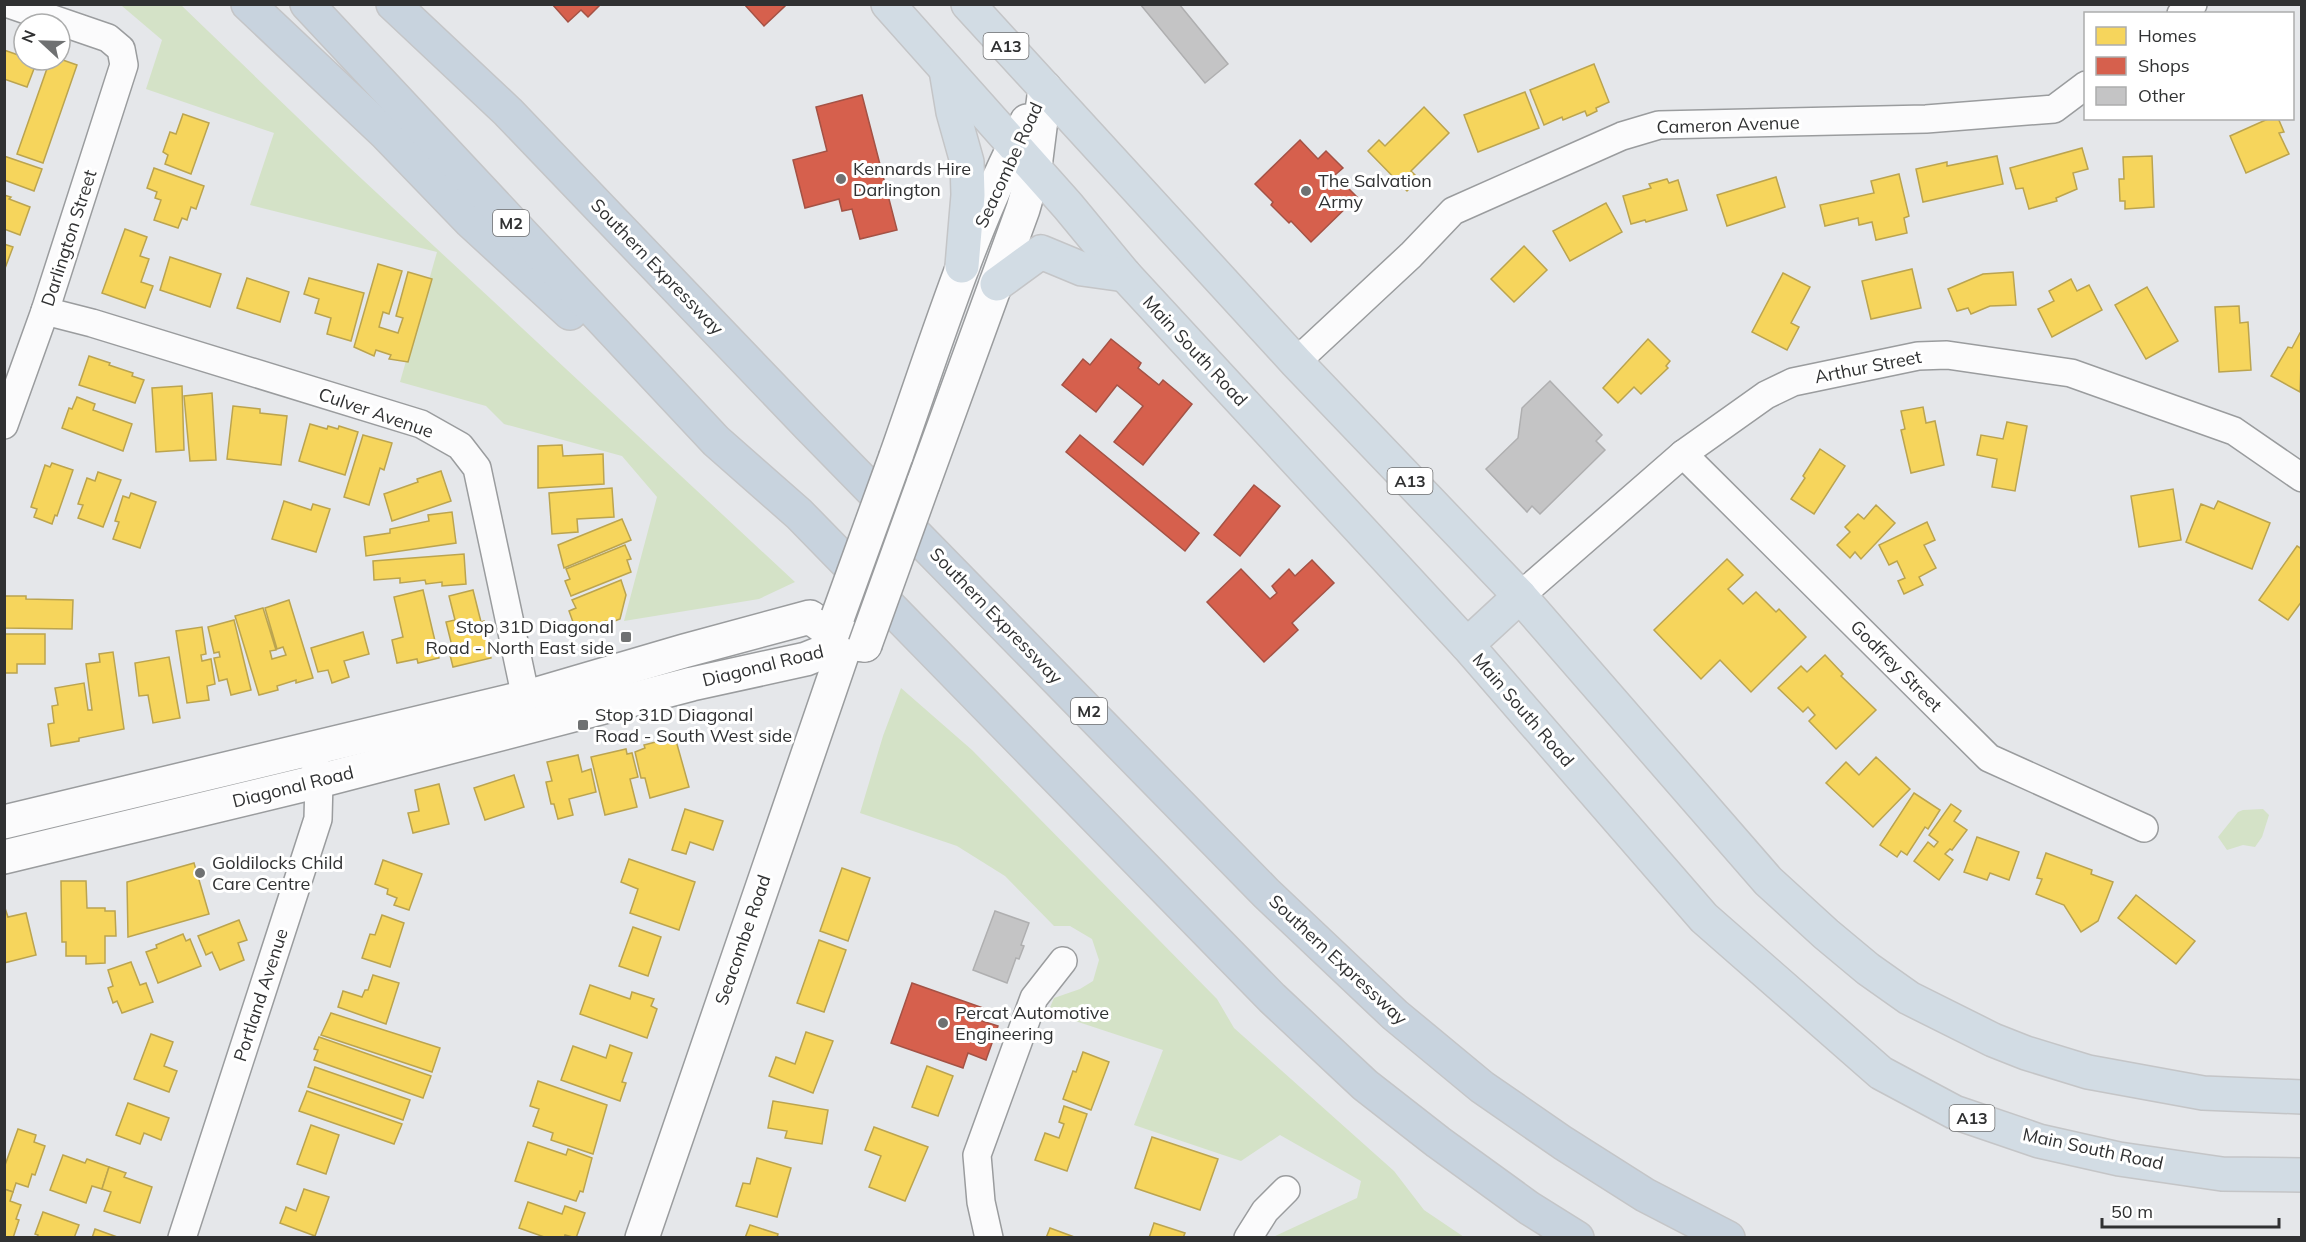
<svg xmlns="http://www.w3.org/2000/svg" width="2306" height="1242" font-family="Mulish,sans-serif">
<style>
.green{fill:#d4e2c7}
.homes{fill:#f6d55c;stroke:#bba44f;stroke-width:1.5}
.shops{fill:#d6604d;stroke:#a45245;stroke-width:1.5}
.building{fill:#c4c4c5;stroke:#afafb0;stroke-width:1.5}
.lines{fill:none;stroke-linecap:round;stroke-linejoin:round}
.minor-casing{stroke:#9a9c9e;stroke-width:30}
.secondary-casing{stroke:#9a9c9e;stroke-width:36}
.trunk-casing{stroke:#c4c5c7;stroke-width:36}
.motorway-casing{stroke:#c4c5c7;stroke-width:36}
.minor{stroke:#fbfbfc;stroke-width:27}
.secondary{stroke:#fbfbfc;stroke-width:33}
.trunk{stroke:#d2dce4;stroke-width:33}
.motorway{stroke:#c8d3de;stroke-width:33}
.secondary-bridge-casing{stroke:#9a9c9e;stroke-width:36;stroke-linecap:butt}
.secondary-bridge{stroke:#fbfbfc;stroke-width:33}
.poi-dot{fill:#6f7172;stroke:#fff;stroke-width:2}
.labels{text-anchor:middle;stroke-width:6;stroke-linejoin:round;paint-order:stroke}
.shield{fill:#fff;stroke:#6e6f70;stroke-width:1.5}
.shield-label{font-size:16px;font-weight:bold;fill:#303132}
.street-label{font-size:18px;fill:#303132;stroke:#fff}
.poi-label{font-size:18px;fill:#303132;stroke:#fff;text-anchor:start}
</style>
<rect width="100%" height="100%" fill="#e5e7ea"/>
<g class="green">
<path d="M122 4 181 5 349 167 795 582 759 599 624 621 657 497 622 456 504 424 486 406 400 382 437 252 250 205 274 133 146 89 162 40 122 6Z"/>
<path d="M901 688 972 750 1217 999 1234 1028 1394 1171 1424 1210 1464 1237H1273L1357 1198 1361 1181 1280 1135 1241 1161 1134 1125 1163 1050 1048 1012 1054 998 1080 989 1093 981 1099 960 1092 939 1070 926H1054L1005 876 957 846 860 813 883 736Z"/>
<path d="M2263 809 2269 815 2262 837 2255 847 2243 845 2227 850 2218 837 2238 812 2243 810Z"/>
</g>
<g class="homes">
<path d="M4 50 24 57V60L37 61 27 87 4 79Z"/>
<path d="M60 59 77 65 43 163 17 154 50 60Z"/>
<path d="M1594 64 1609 102 1596 108 1597 111 1587 116 1585 111 1563 120 1562 117 1544 125 1530 90Z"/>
<path d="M1525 92 1539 128 1478 152 1464 115Z"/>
<path d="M1424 107 1449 133 1411 171 1419 179 1407 191 1368 151 1379 140 1385 146Z"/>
<path d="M183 114 209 123 191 174 165 164 168 155 163 152 170 132 176 134Z"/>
<path d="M2270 118H2278L2284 132 2279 133 2289 154 2246 173 2230 136Z"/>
<path d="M2082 148 2088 169 2073 173 2077 189 2056 198 2057 201 2029 209 2023 188 2016 189 2010 168Z"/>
<path d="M4 156 42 169 34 191 4 180Z"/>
<path d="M1997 156 2003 184 1923 202 1916 169 1947 162V166Z"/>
<path d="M2152 156 2154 207 2125 209V201H2120L2119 179H2124L2123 157Z"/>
<path d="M154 168 204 186 196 209 191 207 187 220 182 218 178 228 154 220 161 200 155 198 157 192 147 188Z"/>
<path d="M1899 174 1909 216 1904 218 1907 233 1876 240 1872 222 1859 225 1858 218 1825 226 1820 205 1874 193 1871 181Z"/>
<path d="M1776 177 1785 207 1727 226 1717 195Z"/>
<path d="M1667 179 1669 183 1678 180 1687 210 1646 222 1645 220 1631 224 1623 196 1651 188 1649 184Z"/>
<path d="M4 195 11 197 9 199 30 207 20 235 4 229Z"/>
<path d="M1606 203 1622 232 1570 261 1553 231Z"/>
<path d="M125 229 147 237 140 256 149 259 141 282 153 286 145 308 102 293Z"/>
<path d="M4 244 13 247 4 271Z"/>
<path d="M1524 246 1547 270 1514 302 1491 279Z"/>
<path d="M170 257 221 274 210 307 160 290Z"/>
<path d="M378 264 402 271 389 314 383 312 379 327 398 333 403 318 396 316 408 272 432 279 408 362 389 359 391 355 376 350 374 356 354 347Z"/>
<path d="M1912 269 1921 308 1871 319 1862 281Z"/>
<path d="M2013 272 2016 305 1990 306 1971 314 1968 308 1957 311 1948 289 1983 274Z"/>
<path d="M1783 273 1810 287 1791 323 1799 327 1787 350 1752 332Z"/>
<path d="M247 278 289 292 280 322 237 308Z"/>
<path d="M309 278 364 293 351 341 327 334 331 318 315 313 319 299 304 294Z"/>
<path d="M2071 279 2077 291 2089 285 2102 310 2052 337 2038 309 2054 301 2049 291Z"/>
<path d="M2147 287 2178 341 2146 359 2115 305Z"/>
<path d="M2239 306 2240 323 2248 322 2251 370 2219 372 2215 307Z"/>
<path d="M2300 333 2302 334 2300 392 2271 376 2288 347 2292 348Z"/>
<path d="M1648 339 1670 361 1666 366 1668 368 1641 394 1634 387 1618 403 1603 388Z"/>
<path d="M89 356 110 363 109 365 133 373 132 376 144 380 135 403 79 385Z"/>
<path d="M182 386 184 450 156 452 152 388Z"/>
<path d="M212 393 216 460 190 461 184 396Z"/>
<path d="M77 397 95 404 93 410 132 424 123 451 62 428 69 408 72 409Z"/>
<path d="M233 406 260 409V413L287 416 281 465 227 459Z"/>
<path d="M1923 407 1926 423 1935 421 1944 465 1911 473 1901 430 1905 429 1901 411Z"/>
<path d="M2007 422 2027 426 2015 491 1992 487 1997 459 1977 455 1981 435 2003 439Z"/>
<path d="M310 424 327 429 328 426 338 429 339 426 358 432 345 475 299 461Z"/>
<path d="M363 435 392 443 384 470 380 468 369 505 344 497Z"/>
<path d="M562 445 563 456 603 454 604 484 538 488V446Z"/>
<path d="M1820 449 1845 466 1814 514 1791 499 1805 478 1803 476Z"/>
<path d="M52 463 73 470 57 516 55 515 52 524 34 517 37 509 31 507 45 465 50 467Z"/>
<path d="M441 471 451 501 392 521 384 494 418 482 417 479Z"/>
<path d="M98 472 121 480 103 527 78 518 83 505 78 504 87 478 95 481Z"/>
<path d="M612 488 614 517 577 519 578 532 552 534 549 493Z"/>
<path d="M2173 489 2181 540 2139 547 2131 496Z"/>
<path d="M131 493 156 502 140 548 113 539 119 522 115 521 123 496 129 498Z"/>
<path d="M284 501 311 510 313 504 330 509 316 552 272 539Z"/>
<path d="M2218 501 2270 523 2252 569 2186 542 2201 504 2214 509Z"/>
<path d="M1876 505 1895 523 1861 559 1855 552 1850 558 1837 545 1850 532 1845 527 1858 514 1864 519Z"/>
<path d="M452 512 456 543 366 556 364 537 390 533V529L429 521 428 515Z"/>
<path d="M622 519 631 540 564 568 558 545Z"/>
<path d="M1927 522 1935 540 1924 545 1936 568 1919 577 1923 585 1904 594 1898 581 1905 578 1897 561 1889 565 1879 545Z"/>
<path d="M625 545 631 559 627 560 631 572 571 596 565 581 570 579 566 569Z"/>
<path d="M2297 546 2302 549V601L2288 620 2259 600Z"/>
<path d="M464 554 466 584 442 586V582L426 584 425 580 400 583V578L374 580 373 561Z"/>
<path d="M1727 559 1743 575 1728 589 1743 604 1756 592 1776 612 1779 609 1806 637 1751 692 1720 660 1701 679 1654 630Z"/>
<path d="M621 580 626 595 620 619 607 624 606 621 577 633 569 611 576 608 572 600Z"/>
<path d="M423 590 439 658 418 663 417 659 397 663 392 640 403 637 394 597Z"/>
<path d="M473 590 481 622 484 621 491 658 453 667 449 651 453 650 446 622 455 620 449 596Z"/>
<path d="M4 596H26V599L73 600 72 629 4 628Z"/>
<path d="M289 600 313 678 296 683V680L277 686 278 690 259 695 235 616 263 608 276 650 270 651 272 659 286 655 283 647 277 649 265 608Z"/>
<path d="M234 620 251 690 231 695 227 679 219 681 214 658 220 657 219 652 214 653 208 627Z"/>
<path d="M202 627 206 654 201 655 202 661 211 659 215 684 207 686 209 700 187 703 176 631Z"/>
<path d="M363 632 369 654 344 661 349 677 332 683 328 670 318 672 311 648Z"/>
<path d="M4 634H45V664H17V673H4Z"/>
<path d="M113 652 124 729 79 738V741L51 746 48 724 54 723 52 706 58 705 55 688 84 683 88 710H92L86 664 100 662 99 654Z"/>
<path d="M1825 655 1843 674 1841 676 1876 710 1836 749 1809 721 1815 715 1808 707 1803 712 1778 688 1801 666 1807 672Z"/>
<path d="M169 657 180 718 153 723 148 695 139 696 135 663Z"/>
<path d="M675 737 689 787 650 798 645 778H641L635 752 645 748 644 745Z"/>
<path d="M626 749 627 754 632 753 638 777 630 779 637 807 605 815 591 757Z"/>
<path d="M578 755 582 772 591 769 596 792 569 799 573 815 558 819 554 804H551L546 782 552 781 547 762Z"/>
<path d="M1876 757 1910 789 1873 827 1826 783 1846 762 1859 775Z"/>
<path d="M514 775 524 807 485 820 474 788Z"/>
<path d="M439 784 449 824 413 833 408 813 419 811 415 790Z"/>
<path d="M1914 793 1940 810 1928 829 1925 827 1907 855 1901 851 1897 857 1880 845Z"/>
<path d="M1951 804 1961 811 1954 821 1967 830 1952 850 1950 849 1945 854 1953 860 1939 880 1914 861 1928 842 1934 847 1938 842 1929 835Z"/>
<path d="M685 809 723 821 713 850 690 842 686 854 672 850Z"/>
<path d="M1977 837 2019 852 2009 880 1990 873 1987 880 1964 872Z"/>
<path d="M2046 853 2092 870 2091 874 2113 882 2098 921 2081 932 2064 905 2036 894 2042 879 2037 878Z"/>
<path d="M629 859 695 882 679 930 630 913 638 889 621 882Z"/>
<path d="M383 860 422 874 409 910 394 905 397 898 387 894 388 889 375 884Z"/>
<path d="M194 863 209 914 128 937 127 882Z"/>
<path d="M842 868 870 878 848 941 820 931Z"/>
<path d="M61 881H86L87 908H105V911H115L116 936H105V963L86 964V956H66V942H62Z"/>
<path d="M2136 895 2195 941 2176 964 2118 918Z"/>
<path d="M4 905 8 917 26 913 36 955 4 963Z"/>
<path d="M382 915 404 923 390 967 362 958 370 934 375 935Z"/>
<path d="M239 920 247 940 238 943 244 960 220 970 212 952 206 955 198 936Z"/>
<path d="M633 927 661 937 648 976 619 966Z"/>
<path d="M183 934 186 941 190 939 201 966 158 983 146 952 157 948 156 945Z"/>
<path d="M819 940 846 950 824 1012 797 1003Z"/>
<path d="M131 962 140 985 146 983 153 1002 122 1013 117 1001 113 1003 108 988 113 986 108 970Z"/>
<path d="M373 975 399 983 386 1024 338 1007 343 991 362 997 365 990H368Z"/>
<path d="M590 985 630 999 632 992 654 999 651 1006 657 1009 647 1038 580 1014Z"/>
<path d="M331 1013 440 1048 432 1072 321 1035Z"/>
<path d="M806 1032 833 1041 813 1093 769 1076 776 1057 795 1064Z"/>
<path d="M151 1034 173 1042 164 1066 177 1071 169 1092 134 1079Z"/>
<path d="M319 1037 431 1076 423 1098 314 1060 318 1050 314 1049Z"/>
<path d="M610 1045 632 1053 622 1082 626 1083 620 1101 561 1080 573 1046 606 1058Z"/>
<path d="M1083 1052 1109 1062 1091 1110 1063 1099 1073 1071 1076 1072Z"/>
<path d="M927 1066 953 1076 938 1116 912 1107Z"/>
<path d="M315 1067 410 1100 403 1120 308 1087Z"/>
<path d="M538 1081 607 1105 593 1154 551 1140 553 1133 533 1126 539 1109 530 1106Z"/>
<path d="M307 1091 402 1124 394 1144 299 1111Z"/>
<path d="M773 1101 828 1110 822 1144 785 1138 787 1131 768 1128Z"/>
<path d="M128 1103 169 1118 161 1140 144 1133 140 1144 116 1135Z"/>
<path d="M1064 1106 1087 1114 1067 1171 1035 1160 1045 1133 1059 1138 1064 1124 1059 1122Z"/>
<path d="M311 1125 339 1135 326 1174 297 1164Z"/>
<path d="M874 1127 928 1147 905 1201 869 1187 881 1156 865 1150Z"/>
<path d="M18 1129 36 1135 34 1142 45 1146 35 1175 32 1174 28 1187 16 1183 13 1192 4 1189V1168Z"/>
<path d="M1152 1137 1218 1159 1200 1210 1135 1188Z"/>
<path d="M528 1142 566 1155 568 1149 592 1158 583 1192 580 1191 576 1201 515 1181Z"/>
<path d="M63 1155 85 1163 87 1159 109 1167 102 1189 92 1186 86 1203 50 1190Z"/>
<path d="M757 1158 791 1168 777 1217 736 1206 743 1183 750 1184Z"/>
<path d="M109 1167 126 1173 124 1177 152 1187 140 1223 104 1211 111 1192 102 1189Z"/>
<path d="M4 1189 13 1192 10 1201 21 1205 16 1219 19 1220 13 1238H4Z"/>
<path d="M304 1189 329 1197 315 1236 280 1223 286 1207 296 1211Z"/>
<path d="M528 1202 562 1214 565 1206 585 1213 576 1238 565 1235 564 1238H547L519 1228Z"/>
<path d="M43 1212 79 1225 74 1238H37L38 1235 35 1234Z"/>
<path d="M1154 1223 1185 1233 1183 1238H1149Z"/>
<path d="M750 1225 778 1234 777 1238H745Z"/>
<path d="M1050 1228 1077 1238H1046Z"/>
<path d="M95 1229 120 1238H92Z"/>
</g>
<g class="shops">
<path d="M552 4H601L588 17 581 10 568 22Z"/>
<path d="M744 4H784L785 6 764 26Z"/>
<path d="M862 95 897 230 860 239 852 209 842 211 839 199 805 208 793 160 827 151 816 107Z"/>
<path d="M1300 140 1318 159 1326 151 1343 168 1335 175 1357 197 1311 242 1291 221 1289 223 1271 205 1273 202 1255 184Z"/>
<path d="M1111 339 1141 363 1138 368 1159 385 1163 380 1192 404 1143 465 1114 442 1143 406 1117 385 1096 412 1062 385 1083 359 1090 365Z"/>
<path d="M1080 435 1199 533 1185 551 1066 452Z"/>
<path d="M1254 485 1280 506 1240 556 1214 535Z"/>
<path d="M1312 560 1334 583 1292 623 1298 630 1264 662 1207 602 1241 569 1270 599 1277 593 1272 586 1289 569 1295 576Z"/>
<path d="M912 983 983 1008 979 1020 998 1026 986 1060 968 1053 963 1068 891 1043Z"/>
</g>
<g class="building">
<path d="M1140 4H1179L1228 64 1205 83Z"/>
<path d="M1550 381 1602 435 1596 441 1605 450 1540 514 1532 506 1527 512 1486 469 1518 438 1522 408Z"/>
<path d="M995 911 1029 923 1021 945 1024 946 1019 959 1016 958 1007 983 973 970Z"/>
</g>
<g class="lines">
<g class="minor-casing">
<g id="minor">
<path d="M2181 14 2193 4"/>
<path d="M45 311 92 323 421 424 460 446 477 468 530 717"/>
<path d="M1296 362 1411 255 1453 211 1622 136 1659 125 1926 119 2054 109 2086 85"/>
<path d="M4 425 45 311 124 65 121 49 108 38 9 4"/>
<path d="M1683 454 1989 758 2144 828"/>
<path d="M1520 596 1683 454 1766 395 1793 382 1918 356 1947 355 2071 373 2234 431 2302 478"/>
<path d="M182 1238 318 819 319 781 315 763"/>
<path d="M989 1238 981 1202 977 1155 1034 998 1063 961"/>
<path d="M1248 1238 1265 1211 1286 1190"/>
</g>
</g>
<g class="secondary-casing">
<g id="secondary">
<path d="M896 456C936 343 971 227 1027 121"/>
<path d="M923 484 1023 209 1035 167 1045 88"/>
<path d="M4 822 527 697 684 651 810 617 846 643"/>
<path d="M4 857 319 781 692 684 806 659 846 643 865 645"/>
<path d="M642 1238 846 643 842 629"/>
</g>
</g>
<g class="trunk-casing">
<g id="trunk">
<path d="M888 4 1068 206 1125 275 1467 645 1704 918 1881 1073 1954 1112 2039 1141 2119 1159 2222 1174 2302 1175"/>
<path d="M968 4 1296 362 1520 596 1768 881 1826 934 1868 969 1909 998 1993 1040 2026 1053 2088 1072 2203 1093 2302 1097"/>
<path d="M946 70 953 112 967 162 968 195 962 266"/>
<path d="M997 284 1041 252 1082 269 1125 275"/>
<path d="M1467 645 1520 596"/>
</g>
</g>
<g class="motorway-casing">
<g id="motorway">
<path d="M248 4 386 134 470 221 570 313"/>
<path d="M307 4 716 441 799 514 1272 998 1365 1085 1438 1142 1529 1208 1577 1238"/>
<path d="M393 4 508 112 809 426 1266 893 1395 1015 1482 1087 1563 1143 1645 1195 1728 1238"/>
</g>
</g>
<use href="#minor" class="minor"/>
<use href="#secondary" class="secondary"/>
<use href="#trunk" class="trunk"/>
<use href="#motorway" class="motorway"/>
<g class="secondary-bridge-casing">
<g id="secondary-bridge">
<path d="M838 616 896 456"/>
<path d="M865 645 923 484"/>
</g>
</g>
<use href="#secondary-bridge" class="secondary-bridge"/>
</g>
<g class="poi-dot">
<circle cx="841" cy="179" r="6"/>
<circle cx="1306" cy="191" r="6"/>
<rect x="620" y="631" width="12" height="12" rx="3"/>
<rect x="577" y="719" width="12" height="12" rx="3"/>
<circle cx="200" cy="873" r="6"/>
<circle cx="943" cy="1023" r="6"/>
</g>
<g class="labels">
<g class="shield">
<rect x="983.5" y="33" width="45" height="26" rx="4.5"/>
<rect x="493" y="210" width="36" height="26" rx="4.5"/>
<rect x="1387.5" y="468" width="45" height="26" rx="4.5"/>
<rect x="1071" y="698" width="36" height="26" rx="4.5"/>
<rect x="1949.5" y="1105" width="45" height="26" rx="4.5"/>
</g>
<g class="shield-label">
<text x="1006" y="52">A13</text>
<text x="511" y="229">M2</text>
<text x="1410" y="487">A13</text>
<text x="1089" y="717">M2</text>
<text x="1972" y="1124">A13</text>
</g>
<g class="street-label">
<text transform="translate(1728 125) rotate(-2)" y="6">Cameron Avenue</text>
<text transform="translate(1009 165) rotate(-65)" y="6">Seacombe Road</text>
<text transform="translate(69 238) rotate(-72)" y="6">Darlington Street</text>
<text transform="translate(657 267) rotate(46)" y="6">Southern Expressway</text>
<text transform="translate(1195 351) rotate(47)" y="6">Main South Road</text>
<text transform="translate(1868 367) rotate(-11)" y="6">Arthur Street</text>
<text transform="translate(376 413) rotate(19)" y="6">Culver Avenue</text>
<text transform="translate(996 616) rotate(46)" y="6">Southern Expressway</text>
<text transform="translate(763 666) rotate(-14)" y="6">Diagonal Road</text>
<text transform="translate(1896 666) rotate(45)" y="6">Godfrey Street</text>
<text transform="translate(1523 710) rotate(49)" y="6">Main South Road</text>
<text transform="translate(293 787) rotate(-14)" y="6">Diagonal Road</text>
<text transform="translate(743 940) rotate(-71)" y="6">Seacombe Road</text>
<text transform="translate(1338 960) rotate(43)" y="6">Southern Expressway</text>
<text transform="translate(261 995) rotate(-72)" y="6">Portland Avenue</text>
<text transform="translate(2093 1149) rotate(12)" y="6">Main South Road</text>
</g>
<g class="poi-label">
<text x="853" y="175">Kennards Hire<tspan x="853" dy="21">Darlington</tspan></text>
<text x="1318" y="187">The Salvation<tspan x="1318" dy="21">Army</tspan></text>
<text x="614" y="633" text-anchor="end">Stop 31D Diagonal<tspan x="614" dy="21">Road - North East side</tspan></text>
<text x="595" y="721">Stop 31D Diagonal<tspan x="595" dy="21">Road - South West side</tspan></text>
<text x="212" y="869">Goldilocks Child<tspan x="212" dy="21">Care Centre</tspan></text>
<text x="955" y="1019">Percat Automotive<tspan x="955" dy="21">Engineering</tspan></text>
</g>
</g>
<rect width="2306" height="1242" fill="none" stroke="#303132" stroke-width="12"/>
<rect x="2084" y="12" width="210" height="108" fill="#ffffff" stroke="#acadad" stroke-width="1.5"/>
<rect x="2096" y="27" width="30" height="18" fill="#f6d55c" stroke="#acadad" stroke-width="1.5"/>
<text x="2138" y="42" font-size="18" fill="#303132">Homes</text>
<rect x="2096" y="57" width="30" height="18" fill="#d6604d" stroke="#acadad" stroke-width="1.5"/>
<text x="2138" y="72" font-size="18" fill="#303132">Shops</text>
<rect x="2096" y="87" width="30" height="18" fill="#c4c4c5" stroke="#acadad" stroke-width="1.5"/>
<text x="2138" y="102" font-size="18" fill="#303132">Other</text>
<g transform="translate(42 42) rotate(292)"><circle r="28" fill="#ffffff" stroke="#acadad" stroke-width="1.5"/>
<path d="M0-4.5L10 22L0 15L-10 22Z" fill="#6f7172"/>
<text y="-9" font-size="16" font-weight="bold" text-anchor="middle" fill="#303132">N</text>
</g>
<path d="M2102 1218v9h177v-9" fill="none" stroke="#303132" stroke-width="3"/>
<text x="2111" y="1218" font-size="18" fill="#303132" stroke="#ffffff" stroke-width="4.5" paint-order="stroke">50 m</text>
</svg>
